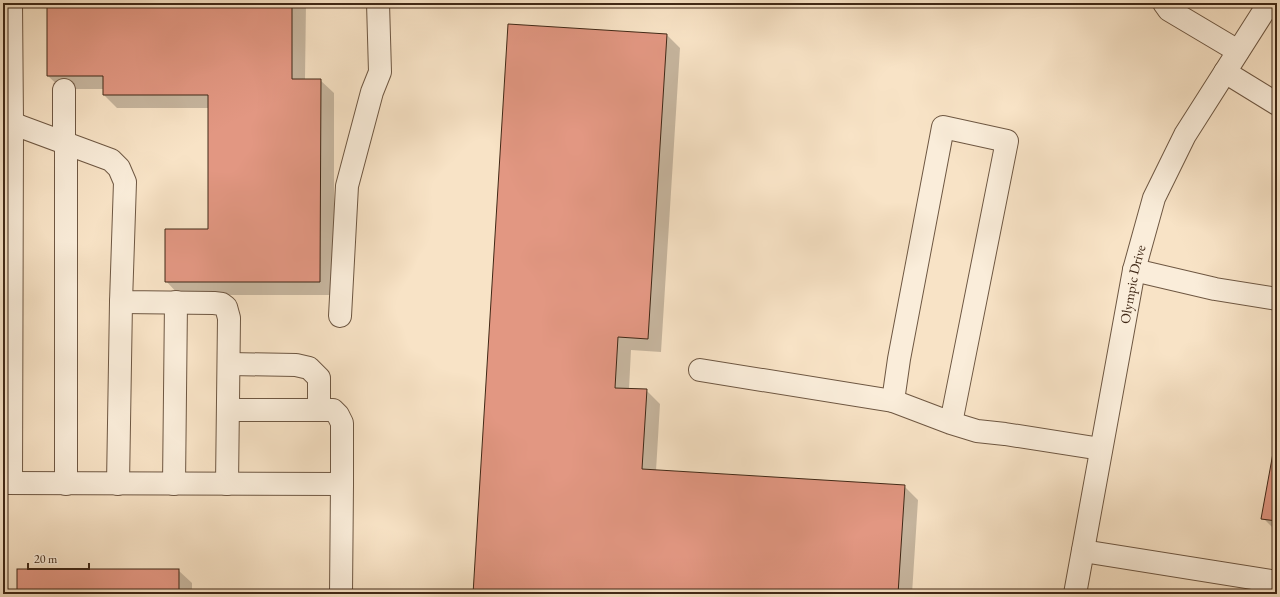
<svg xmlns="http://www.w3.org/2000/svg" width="1280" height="597" font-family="'EB Garamond',serif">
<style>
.shadow{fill:#0003}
.building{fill:#e29782;stroke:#402816}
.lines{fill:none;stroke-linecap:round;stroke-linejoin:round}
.minor-casing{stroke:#6e5742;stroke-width:24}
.minor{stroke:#faedda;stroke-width:22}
.labels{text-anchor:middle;stroke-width:3;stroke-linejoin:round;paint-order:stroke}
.street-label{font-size:14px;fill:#402816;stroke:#faedda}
</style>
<rect width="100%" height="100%" fill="#f8e3c6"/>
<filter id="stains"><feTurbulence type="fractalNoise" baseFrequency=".005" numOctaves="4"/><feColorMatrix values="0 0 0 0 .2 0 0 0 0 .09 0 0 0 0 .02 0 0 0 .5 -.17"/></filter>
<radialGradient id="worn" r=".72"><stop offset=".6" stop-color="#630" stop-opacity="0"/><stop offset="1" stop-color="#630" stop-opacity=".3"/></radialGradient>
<g class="shadow">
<path d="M48 3H306L305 80H320L334 93V295H179L166 281 209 230V108H117L104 95V89H62L48 76Z"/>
<path d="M667 35 680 48 661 352 631 350 629 389 646 390 660 404 656 471 904 486 918 500 912 594H474Z"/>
<path d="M1277 437V532L1263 518Z"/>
<path d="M178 570 192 583V594H18Z"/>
</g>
<g class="building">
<path d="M47 3H292V79H321L320 282H165V229H208V95H103V76H47Z"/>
<path d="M508 24 667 34 648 339 618 337 615 388 647 389 642 469 905 485 898 594H473Z"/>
<path d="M1277 431V521L1261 519Z"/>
<rect x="17" y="569" width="162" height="25"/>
</g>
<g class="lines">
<g class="minor-casing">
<g id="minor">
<path d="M11 3 12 122"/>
<path d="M1164 3 1169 10 1238 51"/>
<path d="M1225 72 1277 104"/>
<path d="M3 120 111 160 119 168 125 182 121 302 214 303 222 304 226 307 229 318 227 484"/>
<path d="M64 142V90"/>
<path d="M1134 270 1215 289 1277 299"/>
<path d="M340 316 347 186 372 92 380 72 378 3"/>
<path d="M229 364 296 365 309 368 319 378V410"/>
<path d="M700 370 893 401"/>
<path d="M228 410H333L338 415 342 423V484"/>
<path d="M951 423 1007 141 943 127 899 359 893 401 951 423 977 431 1005 434 1101 449"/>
<path d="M3 483 342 484 341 594"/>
<path d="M11 483 12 132 16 124"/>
<path d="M66 484V151L67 143"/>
<path d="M118 484 121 302"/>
<path d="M174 484 176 302"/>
<path d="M1083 551 1277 582"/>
<path id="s1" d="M1075 594 1134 270 1154 198 1185 135 1269 3"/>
</g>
</g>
<use href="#minor" class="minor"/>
</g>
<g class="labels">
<g class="street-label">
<text dy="5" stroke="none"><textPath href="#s1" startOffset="315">Olympic Drive</textPath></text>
</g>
</g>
<rect width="1280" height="597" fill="none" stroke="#f8e3c6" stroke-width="16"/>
<rect x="4" y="4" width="1272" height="589" fill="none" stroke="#402816" stroke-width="2"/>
<rect x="8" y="8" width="1264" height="581" fill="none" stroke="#402816"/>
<path d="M28 563v6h61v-6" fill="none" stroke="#402816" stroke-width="2"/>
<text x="34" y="563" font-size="12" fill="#402816" stroke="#faedda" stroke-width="3" paint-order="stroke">20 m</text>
<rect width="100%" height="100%" filter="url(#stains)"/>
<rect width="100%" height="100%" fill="url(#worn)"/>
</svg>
